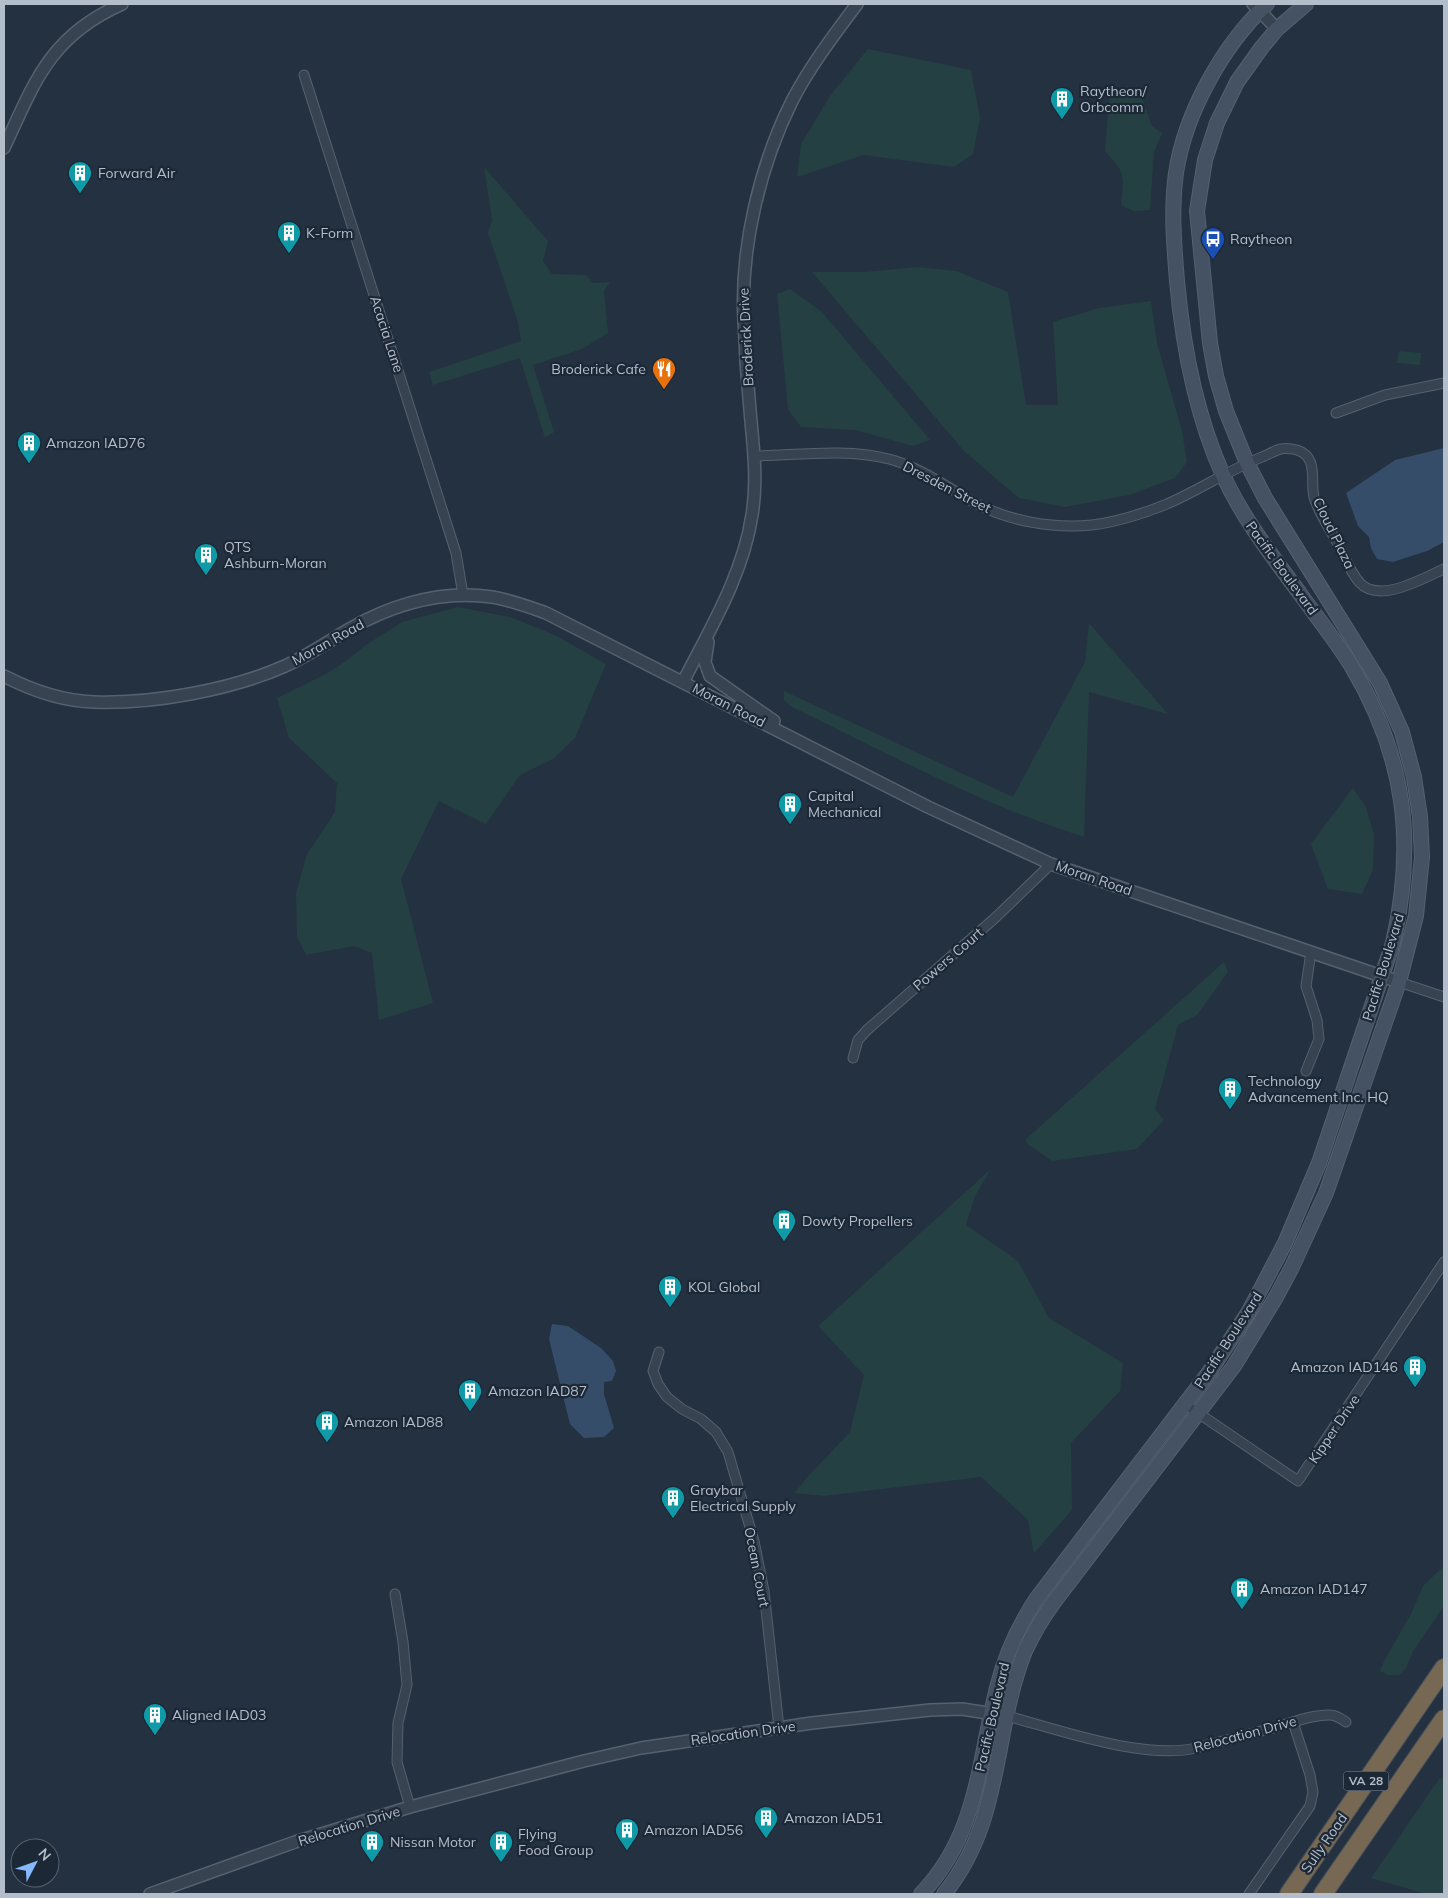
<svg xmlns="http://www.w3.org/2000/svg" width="1448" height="1898" font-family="Mulish,sans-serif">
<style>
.green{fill:#254042}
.water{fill:#354d69}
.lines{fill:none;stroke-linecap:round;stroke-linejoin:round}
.minor-casing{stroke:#55616e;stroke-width:11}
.tertiary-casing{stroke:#55616e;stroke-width:14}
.secondary-casing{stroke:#55616e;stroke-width:16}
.motorway-casing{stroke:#424e5b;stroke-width:20}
.minor{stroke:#374351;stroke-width:9}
.tertiary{stroke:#374351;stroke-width:11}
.secondary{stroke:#455264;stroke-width:14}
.motorway{stroke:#776854;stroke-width:18}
.labels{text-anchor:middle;stroke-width:4.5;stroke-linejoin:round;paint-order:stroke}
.shield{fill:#1c2836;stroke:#86919e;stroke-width:1}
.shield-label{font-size:12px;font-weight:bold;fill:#b4becb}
.poi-label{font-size:14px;fill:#b4becb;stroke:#1c2836;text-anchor:start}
.street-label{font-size:14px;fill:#b4becb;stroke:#1c2836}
</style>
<rect width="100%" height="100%" fill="#233141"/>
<g class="green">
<path d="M868 49 971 70 980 118 973 154 954 167 863 155 797 177 801 144 830 96Z"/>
<path d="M1110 86 1140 93 1152 126 1162 133 1154 152 1150 210 1134 211 1121 205C1124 176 1126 173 1105 151Z"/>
<path d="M484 167 548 241 543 261 552 274 586 275 593 283 610 282 604 291 608 333 582 349 533 365 554 432 545 438 520 358 433 385 429 372 521 341 518 322 488 233 492 220Z"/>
<path d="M918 267 956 271 1008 292 1026 405H1058L1053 322 1099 308 1151 301 1157 343 1182 431 1187 462 1175 478 1129 495 1065 507 1019 498 964 451 812 272H865Z"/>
<path d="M790 289 822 312 930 440 913 446 855 430 801 427 788 409 777 294Z"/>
<path d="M1399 351 1421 353 1420 365 1397 363Z"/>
<path d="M458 607 510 617 555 635 606 664 575 738 553 759 520 775 486 824 439 801 401 879 433 1003 379 1020 372 953 354 946 306 955 297 937 296 893 307 854 335 812 337 783 289 738 277 698 326 674 346 661 363 647 402 622Z"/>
<path d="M1089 623 1168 714 1089 692 1084 837C982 805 887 753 792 707L784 700V691L1013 797 1085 662Z"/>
<path d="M1353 788 1366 807 1374 835 1373 870 1362 894 1328 889 1311 844Z"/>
<path d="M1224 962 1228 972 1197 1015 1178 1025 1155 1109 1164 1120 1137 1149 1052 1161 1029 1145 1025 1140Z"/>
<path d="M991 1169 975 1196 966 1225 1018 1261 1049 1318 1123 1363 1120 1391 1071 1443 1072 1510 1034 1553 1028 1520 981 1477 824 1496 794 1493 812 1472 850 1432 864 1375 818 1326Z"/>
<path d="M1444 1566V1606L1413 1651 1406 1668 1399 1675H1388L1380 1671 1385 1659 1411 1614 1423 1586Z"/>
<path d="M1444 1778V1894H1426L1371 1878 1439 1779Z"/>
</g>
<g class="water">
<path d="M1444 448V542L1427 551 1393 562 1377 559 1371 548 1369 537 1358 526 1346 493 1395 460Z"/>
<path d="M552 1324 568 1326 601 1348 613 1361 616 1371 612 1381 604 1382V1394L614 1428 604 1437 584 1438 570 1424 549 1339Z"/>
</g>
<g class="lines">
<g class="minor-casing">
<g id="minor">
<path d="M304 75 456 553 463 595"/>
<path d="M1336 413 1385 395 1444 383"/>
<path d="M754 456C799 455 846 448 889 459 920 467 945 486 973 502 1008 521 1053 529 1092 525 1118 522 1142 514 1167 504 1199 490 1229 470 1262 457 1268 455 1275 450 1281 449 1285 448 1293 449 1297 450 1319 457 1310 481 1314 497 1317 510 1331 531 1338 544 1345 557 1350 572 1360 583 1380 604 1423 578 1444 569"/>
<path d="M1399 982 1444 997"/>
<path d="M853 1058 858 1040 867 1030 995 918 1051 864"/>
<path d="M1306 1071 1319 1039 1317 1020 1306 986 1311 952"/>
<path d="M659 1352 653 1371 658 1384 667 1397 682 1409 701 1419 716 1432 728 1452 754 1541 764 1591 779 1728"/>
<path d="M1185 1404 1298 1481 1444 1262"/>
<path d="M395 1594 403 1642 407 1685 398 1723 397 1762 410 1807"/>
<path d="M1007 1716C1060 1730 1143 1760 1196 1748 1223 1741 1251 1734 1277 1727 1294 1722 1311 1715 1329 1715 1336 1715 1340 1718 1346 1722"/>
<path d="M1249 1894 1310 1806 1313 1792 1310 1775 1293 1722"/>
</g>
</g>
<g class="tertiary-casing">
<g id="tertiary">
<path d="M1253 4 1277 29"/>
<path d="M4 148C35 81 50 36 122 4"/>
<path d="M708 642 705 662 710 676 774 721"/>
<path d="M4 676C31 690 63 701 94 702 153 704 231 690 285 666 309 655 329 641 351 628 394 604 443 590 492 597 511 600 529 607 546 613L928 807 1051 864 1399 982"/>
<path d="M683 682C710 629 743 575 752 515 758 480 753 446 750 410 747 380 745 350 744 320 740 248 760 165 792 101 810 66 834 35 857 4"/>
<path d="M150 1894 295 1842 410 1807 584 1761 641 1748 812 1723 930 1710 962 1709 1007 1716"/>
</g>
</g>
<g class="secondary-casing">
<g id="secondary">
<path d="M921 1894C979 1834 978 1760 998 1684 1006 1653 1019 1625 1037 1598L1210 1371 1248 1313 1264 1283 1285 1243 1319 1163 1393 943C1416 842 1405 756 1352 667 1337 642 1318 619 1301 595 1273 557 1243 519 1223 475 1195 413 1183 347 1177 281 1174 245 1171 209 1176 173 1185 113 1223 45 1267 4"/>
<path d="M944 1894C1004 1820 992 1734 1025 1651 1033 1634 1043 1617 1054 1602L1234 1366 1276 1297 1292 1267 1326 1193 1399 982 1416 916 1422 857 1420 817 1414 777 1402 732 1380 683 1265 498 1247 463 1226 411 1216 376 1210 343 1197 211 1205 160 1217 123 1237 82 1262 47 1277 29 1306 4"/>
</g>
</g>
<g class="motorway-casing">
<g id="motorway">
<path d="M1289 1894 1444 1668"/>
<path d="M1323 1894 1444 1719"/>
</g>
</g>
<use href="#minor" class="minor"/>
<use href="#tertiary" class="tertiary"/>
<use href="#secondary" class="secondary"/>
<use href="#motorway" class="motorway"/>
</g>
<defs>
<g id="building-pin" transform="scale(1.25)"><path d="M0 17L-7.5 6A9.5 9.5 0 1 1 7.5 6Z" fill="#0f9aa8" stroke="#1c2836"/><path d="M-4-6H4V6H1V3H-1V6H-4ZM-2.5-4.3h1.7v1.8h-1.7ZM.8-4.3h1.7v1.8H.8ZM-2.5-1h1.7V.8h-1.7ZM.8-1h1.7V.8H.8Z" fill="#fff"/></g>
<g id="bus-pin" transform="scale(1.25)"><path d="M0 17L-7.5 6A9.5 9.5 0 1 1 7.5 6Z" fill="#1a4fb4" stroke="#1c2836"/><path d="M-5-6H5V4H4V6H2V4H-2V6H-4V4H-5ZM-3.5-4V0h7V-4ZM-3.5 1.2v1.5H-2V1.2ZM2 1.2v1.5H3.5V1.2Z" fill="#fff"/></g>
<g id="restaurant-pin" transform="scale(1.25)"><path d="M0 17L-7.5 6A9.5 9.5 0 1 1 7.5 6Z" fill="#e8710a" stroke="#1c2836"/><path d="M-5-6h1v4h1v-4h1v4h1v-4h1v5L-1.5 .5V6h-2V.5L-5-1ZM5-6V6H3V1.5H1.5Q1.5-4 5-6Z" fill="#fff"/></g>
</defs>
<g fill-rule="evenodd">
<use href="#building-pin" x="1062" y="99"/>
<use href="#building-pin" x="80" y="173"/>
<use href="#building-pin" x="289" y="233"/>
<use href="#bus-pin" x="1213" y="239"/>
<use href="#restaurant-pin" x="664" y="369"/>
<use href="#building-pin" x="29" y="443"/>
<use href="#building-pin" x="206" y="555"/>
<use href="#building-pin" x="790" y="804"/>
<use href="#building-pin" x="1230" y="1089"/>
<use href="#building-pin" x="784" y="1221"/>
<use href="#building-pin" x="670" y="1287"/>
<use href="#building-pin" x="1415" y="1367"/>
<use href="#building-pin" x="470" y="1391"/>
<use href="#building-pin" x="327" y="1422"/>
<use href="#building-pin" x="673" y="1498"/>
<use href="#building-pin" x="1242" y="1589"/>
<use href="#building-pin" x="155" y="1715"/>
<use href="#building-pin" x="766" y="1818"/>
<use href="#building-pin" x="627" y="1830"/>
<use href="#building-pin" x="372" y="1842"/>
<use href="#building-pin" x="501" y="1842"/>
</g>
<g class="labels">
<rect class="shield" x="1343.5" y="1771.5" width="45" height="19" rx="4"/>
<g class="shield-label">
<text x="1366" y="1785">VA 28</text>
</g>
<g class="poi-label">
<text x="1080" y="96">Raytheon/<tspan x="1080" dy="16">Orbcomm</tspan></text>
<text x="98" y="178">Forward Air</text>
<text x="306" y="238">K-Form</text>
<text x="1230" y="244">Raytheon</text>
<text x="646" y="374" text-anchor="end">Broderick Cafe</text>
<text x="46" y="448">Amazon IAD76</text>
<text x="224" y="552">QTS<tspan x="224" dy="16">Ashburn-Moran</tspan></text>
<text x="808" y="801">Capital<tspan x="808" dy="16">Mechanical</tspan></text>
<text x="1248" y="1086">Technology<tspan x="1248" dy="16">Advancement Inc. HQ</tspan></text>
<text x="802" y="1226">Dowty Propellers</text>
<text x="688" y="1292">KOL Global</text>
<text x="1398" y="1372" text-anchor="end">Amazon IAD146</text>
<text x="488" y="1396">Amazon IAD87</text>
<text x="344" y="1427">Amazon IAD88</text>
<text x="690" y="1495">Graybar<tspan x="690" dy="16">Electrical Supply</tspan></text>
<text x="1260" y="1594">Amazon IAD147</text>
<text x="172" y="1720">Aligned IAD03</text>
<text x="784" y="1823">Amazon IAD51</text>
<text x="644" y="1835">Amazon IAD56</text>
<text x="518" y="1839">Flying<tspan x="518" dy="16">Food Group</tspan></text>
<text x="390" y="1847">Nissan Motor</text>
</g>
<g class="street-label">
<text transform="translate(387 334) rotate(72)" y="5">Acacia Lane</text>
<text transform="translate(746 337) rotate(-93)" y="5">Broderick Drive</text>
<text transform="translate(947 487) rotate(27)" y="5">Dresden Street</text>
<text transform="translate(1334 533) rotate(64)" y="5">Cloud Plaza</text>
<text transform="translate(1282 568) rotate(54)" y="5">Pacific Boulevard</text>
<text transform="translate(328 642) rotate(-29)" y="5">Moran Road</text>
<text transform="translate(729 705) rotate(27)" y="5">Moran Road</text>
<text transform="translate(1094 878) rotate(19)" y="5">Moran Road</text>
<text transform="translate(948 959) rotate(-41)" y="5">Powers Court</text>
<text transform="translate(1383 967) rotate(-73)" y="5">Pacific Boulevard</text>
<text transform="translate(1228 1340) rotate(-57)" y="5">Pacific Boulevard</text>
<text transform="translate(1334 1429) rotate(-56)" y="5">Kipper Drive</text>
<text transform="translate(757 1567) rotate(79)" y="5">Ocean Court</text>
<text transform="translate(992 1717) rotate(-77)" y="5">Pacific Boulevard</text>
<text transform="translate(743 1733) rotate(-8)" y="5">Relocation Drive</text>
<text transform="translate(1245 1734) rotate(-15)" y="5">Relocation Drive</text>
<text transform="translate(349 1826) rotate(-17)" y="5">Relocation Drive</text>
<text transform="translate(1324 1843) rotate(-55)" y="5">Sully Road</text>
</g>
</g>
<rect width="1448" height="1898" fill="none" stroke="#b4becb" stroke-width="10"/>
<g transform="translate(35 1863) rotate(49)"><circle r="24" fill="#1c2836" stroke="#596472"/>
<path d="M0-4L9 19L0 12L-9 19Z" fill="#85b8ff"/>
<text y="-8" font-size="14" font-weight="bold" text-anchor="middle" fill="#b4becb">N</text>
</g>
</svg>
